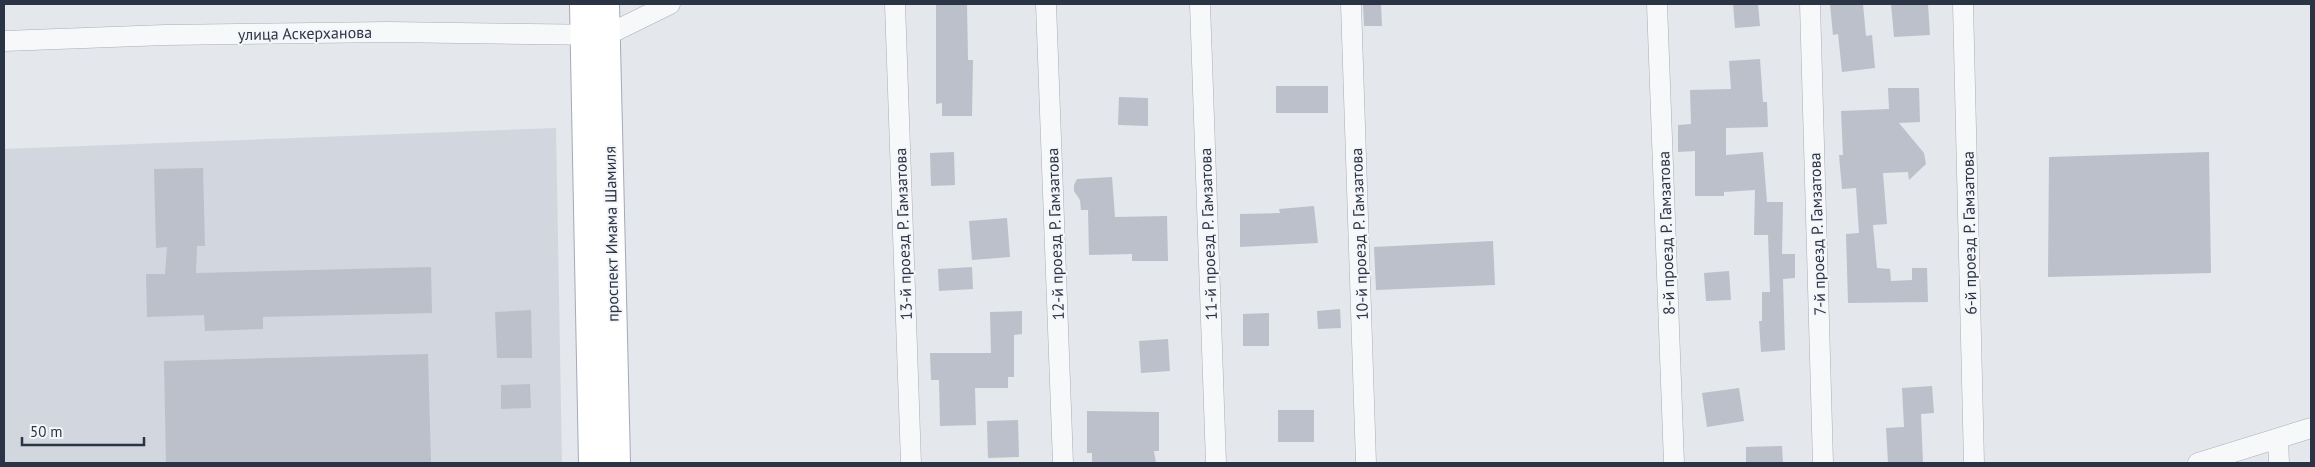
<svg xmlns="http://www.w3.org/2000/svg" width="2315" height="467" font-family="'PT Sans',sans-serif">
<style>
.built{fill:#d2d6de}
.building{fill:#bbc0ca}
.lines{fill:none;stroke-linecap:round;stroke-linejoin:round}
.minor-casing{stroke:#a9aeb7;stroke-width:21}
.major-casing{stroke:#a3abb8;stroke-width:28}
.minor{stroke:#f7f8fa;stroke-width:20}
.major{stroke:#fff;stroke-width:26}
.labels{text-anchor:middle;stroke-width:4;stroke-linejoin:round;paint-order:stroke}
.street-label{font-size:16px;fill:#2b3445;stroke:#f4f6f9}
</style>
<rect width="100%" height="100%" fill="#e4e7ec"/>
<path class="built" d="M556 128 562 463H4V149Z"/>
<g class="building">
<path d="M936 4H967L968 60H973L972 116H942V103L936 104Z"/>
<path d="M1363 4H1381L1382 26H1364Z"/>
<path d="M1733 4H1758L1760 26 1735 28Z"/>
<path d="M1830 4H1863L1866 36 1872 35 1875 68 1842 72 1838 34 1833 35Z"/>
<path d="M1891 4H1928L1930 35 1894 37Z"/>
<path d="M1760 59 1763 102H1767L1768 127 1726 128V155L1763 152 1767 202H1783L1782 254H1795V278L1783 279 1785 350 1761 352 1759 321H1762V292H1770L1768 235H1754L1755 190 1724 192V196H1695V151L1678 152V125L1691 124 1690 90 1731 89 1729 61Z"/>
<rect x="1276" y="86" width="52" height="27"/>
<path d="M1888 88H1919L1920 122 1899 123 1924 153 1926 164 1909 180 1908 172 1883 173 1887 224 1873 225 1877 268 1890 269 1891 281 1912 280V268H1927L1928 302 1848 303 1846 234 1859 233 1856 188 1842 189 1839 155H1843L1841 111 1889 109Z"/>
<path d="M1119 97 1148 98V126L1118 125Z"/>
<path d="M954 152 955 185 931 186 930 153Z"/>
<path d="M2209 152 2211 273 2048 277 2049 157Z"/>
<path d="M203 168 205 246H197L196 273 431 267 432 313 263 317V329L205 331 204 315 147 317 146 274H165L167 247 156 248 154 169Z"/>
<path d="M1112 177 1115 217 1167 216 1168 261H1132V254L1089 255 1088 210H1081L1080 200 1074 191V185L1077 179Z"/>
<path d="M1314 206 1318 243 1240 247V214L1280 213 1279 209Z"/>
<path d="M1007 218 1010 257 972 260 969 221Z"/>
<path d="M1493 241 1495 285 1376 290 1374 247Z"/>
<path d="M972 267 973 289 939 291 938 269Z"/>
<path d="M1729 271 1731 300 1706 301 1704 273Z"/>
<path d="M1340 309 1341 328 1318 329 1317 311Z"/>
<path d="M531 310 532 358H497L495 312Z"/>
<path d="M1022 311V334L1014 335V377H1008V388H975L976 425 940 426 939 380H931L930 353H991L990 312Z"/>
<path d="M1269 313V346H1243V314Z"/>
<path d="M1168 339 1170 371 1141 373 1139 341Z"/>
<path d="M428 354 431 463H166L164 361Z"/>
<path d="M530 384 531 408 501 409V385Z"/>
<path d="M1932 386 1934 413 1921 414 1923 463H1888L1886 428 1904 427 1902 388Z"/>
<path d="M1739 388 1744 421 1707 427 1702 393Z"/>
<rect x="1278" y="410" width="36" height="32"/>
<path d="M1087 411 1159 412V451H1154L1156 463H1092V453H1087Z"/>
<path d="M1018 420 1019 457 988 458 987 421Z"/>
<path d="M1782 446 1783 463H1746V447Z"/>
</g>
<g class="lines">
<g class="minor-casing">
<g id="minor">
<path d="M895 4 911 463"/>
<path d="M1046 4 1063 463"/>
<path d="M1200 4 1216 463"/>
<path d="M1351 4 1366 463"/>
<path d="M1657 4 1674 463"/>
<path d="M1810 4 1823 463"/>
<path d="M1963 4 1974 463"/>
<path d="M4 41 165 35 388 32 607 35 670 4"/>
<path d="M2278 439 2279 463"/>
<path d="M2198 463 2311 428"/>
</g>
</g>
<g class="major-casing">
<g id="major">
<path d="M583 4 592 463"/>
<path d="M606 4 617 463"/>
</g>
</g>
<use href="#minor" class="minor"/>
<use href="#major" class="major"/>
</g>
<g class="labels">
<g class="street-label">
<text transform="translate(305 33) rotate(-1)" y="6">улица Аскерханова</text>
<text transform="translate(1666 233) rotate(-92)" y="6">8-й проезд Р. Гамзатова</text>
<text transform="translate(1969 233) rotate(-91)" y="6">6-й проезд Р. Гамзатова</text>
<text transform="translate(611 234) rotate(-91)" y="6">проспект Имама Шамиля</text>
<text transform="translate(903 234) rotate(-92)" y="6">13-й проезд Р. Гамзатова</text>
<text transform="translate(1055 234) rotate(-92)" y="6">12-й проезд Р. Гамзатова</text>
<text transform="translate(1208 234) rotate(-92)" y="6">11-й проезд Р. Гамзатова</text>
<text transform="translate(1359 234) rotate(-92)" y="6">10-й проезд Р. Гамзатова</text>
<text transform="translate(1817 234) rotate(-92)" y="6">7-й проезд Р. Гамзатова</text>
</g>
</g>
<rect width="2315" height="467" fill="none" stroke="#2b3445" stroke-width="10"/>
<path d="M22 437v8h122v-8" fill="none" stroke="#2b3445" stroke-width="2.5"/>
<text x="30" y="437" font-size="15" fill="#2b3445" stroke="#f4f6f9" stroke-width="4" paint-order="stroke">50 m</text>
</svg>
